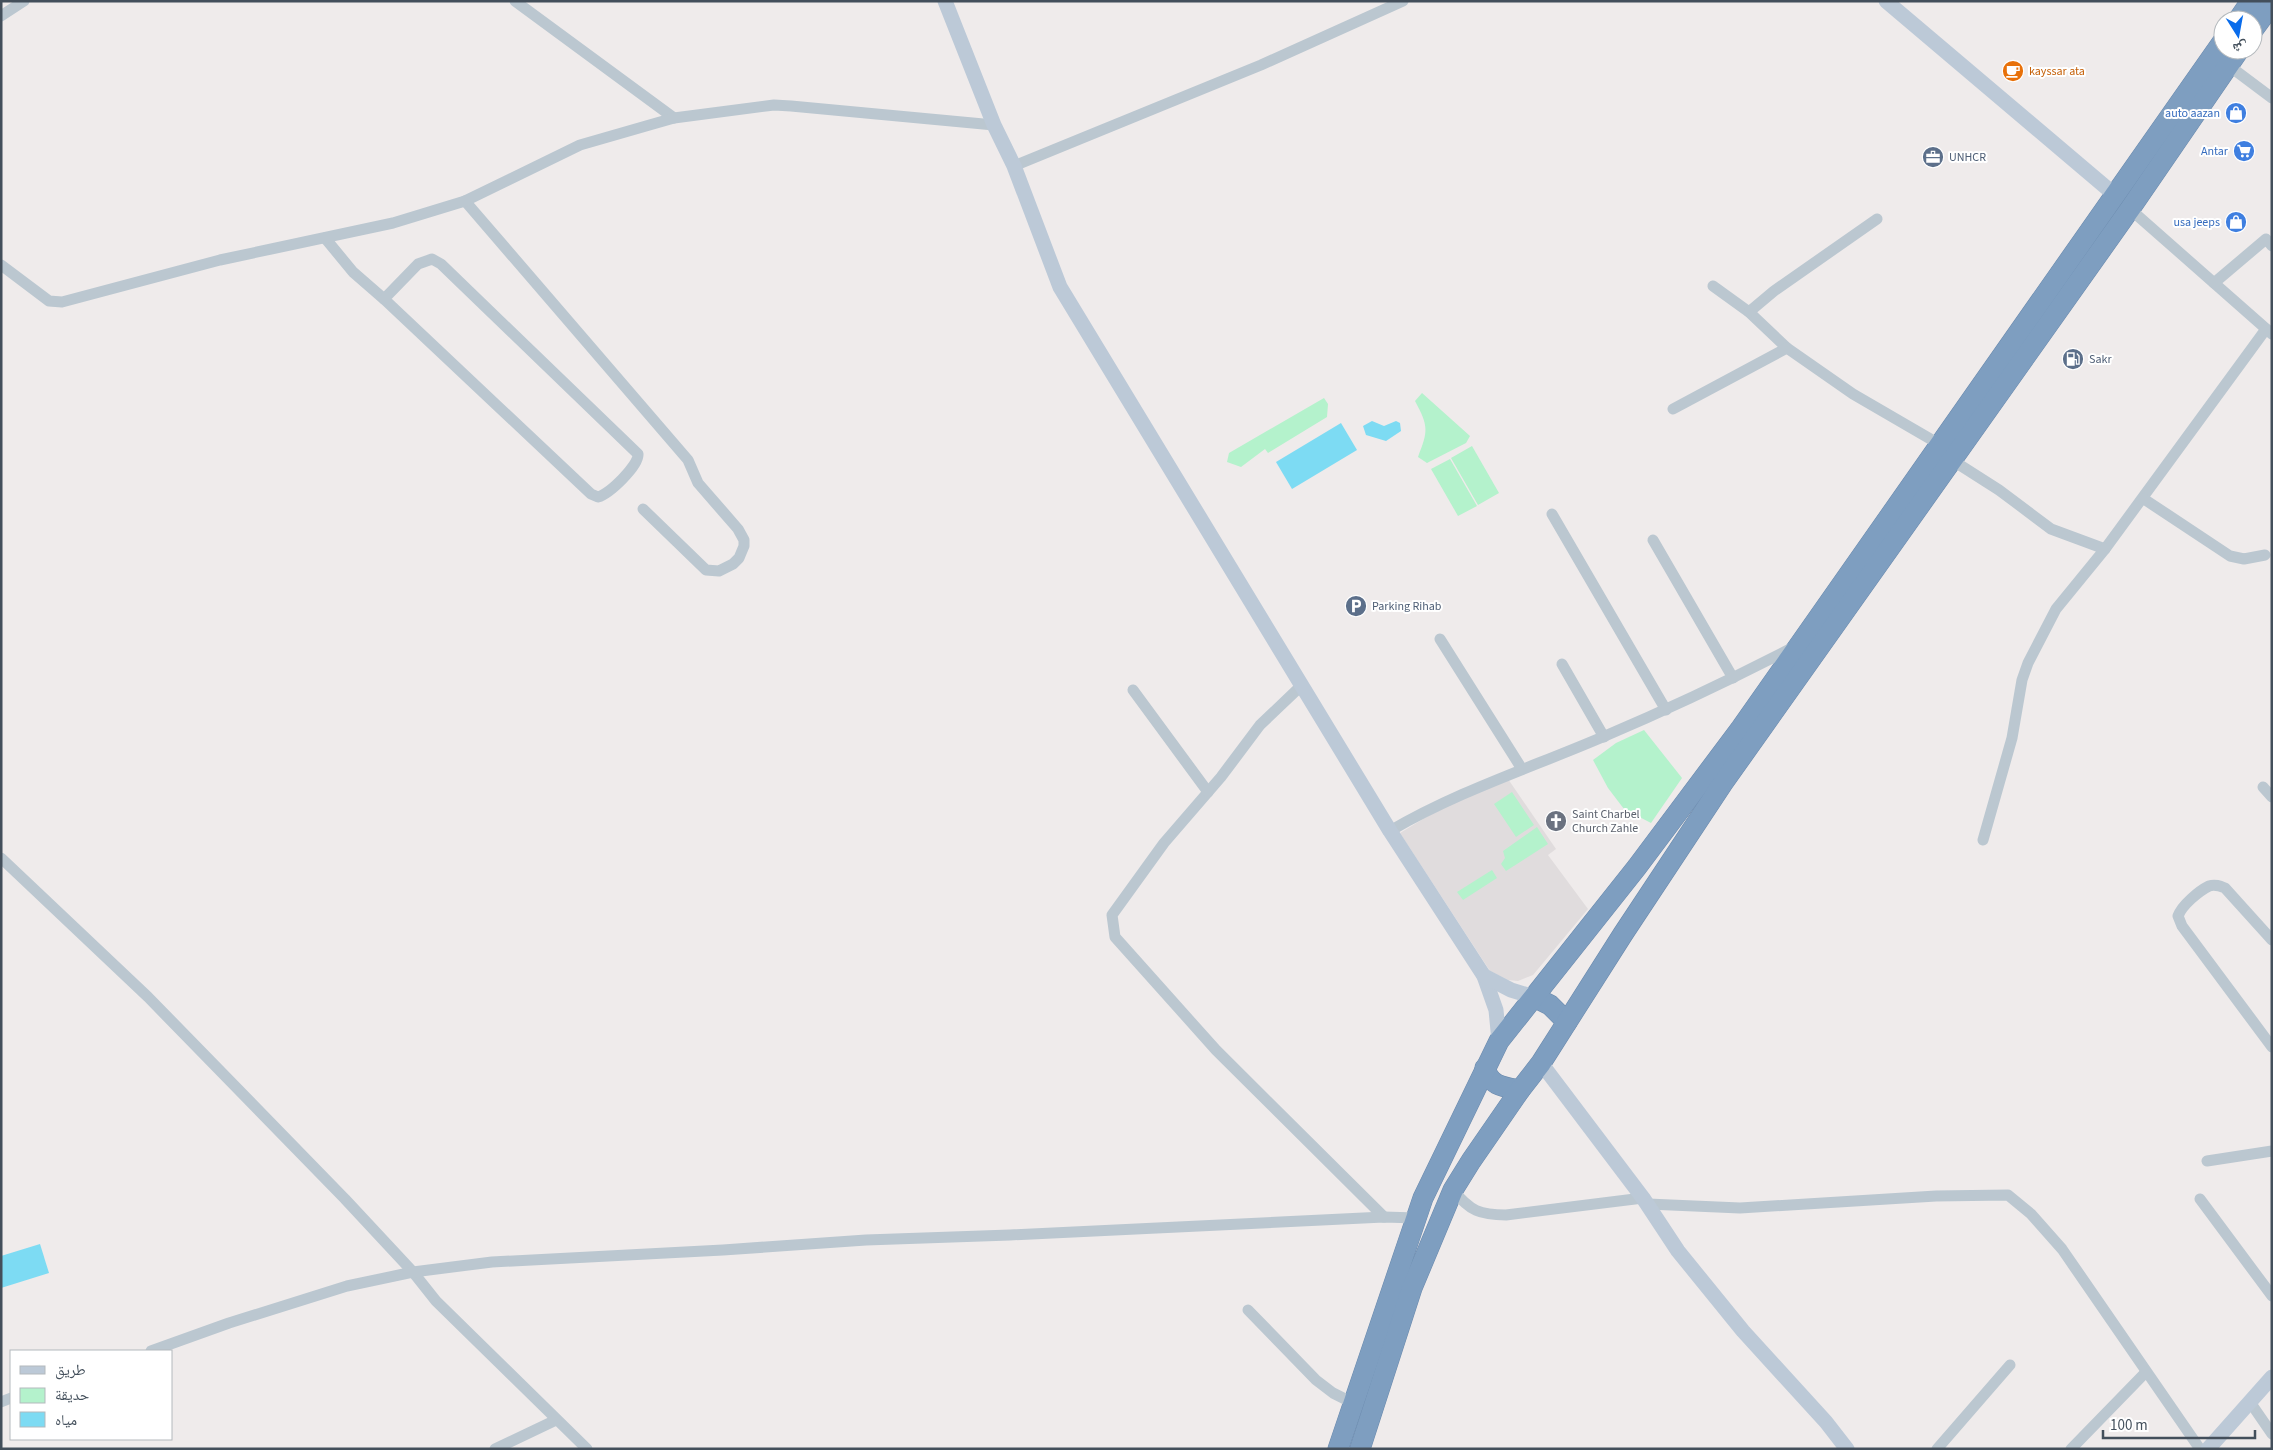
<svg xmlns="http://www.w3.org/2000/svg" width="2273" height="1450" font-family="'Source Sans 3','Noto Naskh Arabic',sans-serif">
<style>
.education{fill:#e0dcdd}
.green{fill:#b4f2cc}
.water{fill:#7ddbf3}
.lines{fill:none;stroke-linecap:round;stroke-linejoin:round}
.highway-casing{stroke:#6a89ac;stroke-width:21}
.street{stroke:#bbc7d0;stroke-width:11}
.secondary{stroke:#bcc9d7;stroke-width:15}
.highway{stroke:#7e9ec0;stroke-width:20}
.labels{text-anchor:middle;stroke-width:4;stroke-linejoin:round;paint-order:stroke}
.food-label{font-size:12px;fill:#c56008;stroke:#fff;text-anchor:start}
.shop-label{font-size:12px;fill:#366cbe;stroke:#fff;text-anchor:end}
.service-label{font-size:12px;fill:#4e5e75;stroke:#fff;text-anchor:start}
.worship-label{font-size:12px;fill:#5b616d;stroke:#fff;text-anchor:start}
</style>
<rect width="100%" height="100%" fill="#efebeb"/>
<path class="education" d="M1508 779 1556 849 1548 855 1588 909 1533 975 1518 981 1508 980 1490 971 1400 833 1458 798Z"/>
<g class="green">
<path d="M1422 393 1470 436 1466 443 1427 463 1418 457C1428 431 1429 427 1415 401Z"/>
<path d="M1324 398 1328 404 1327 417 1268 453 1265 449 1241 467 1227 462 1229 453Z"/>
<path d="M1472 446 1499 493 1478 505 1451 458Z"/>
<path d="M1450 459 1477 506 1458 516 1431 469Z"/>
<path d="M1644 730 1682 778 1651 823 1624 809 1608 788 1593 760 1616 743Z"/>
<path d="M1512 792 1534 825 1516 837 1494 804Z"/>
<path d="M1537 827 1548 844 1506 871 1501 864 1505 858 1503 851Z"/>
<path d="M1492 870 1497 878 1463 900 1457 892Z"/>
</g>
<g class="water">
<path d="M1372 421 1384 426 1396 421 1400 423 1401 431 1386 441 1366 435 1363 426Z"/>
<path d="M1341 423 1357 450 1292 489 1276 462Z"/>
<path d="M40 1244 49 1273 1 1288V1256Z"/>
</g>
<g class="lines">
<g class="highway-casing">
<g id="highway">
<path d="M2238 20 2251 1"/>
<path d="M2253 30 2272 4"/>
<path d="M1534 997 1550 1005 1567 1022"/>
<path d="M1485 1068C1490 1086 1503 1087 1520 1090"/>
<path d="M1338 1449 1423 1198 1499 1041 1637 867 1741 728 2223 41"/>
<path d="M1360 1449 1412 1288 1453 1190 1471 1161 1520 1090 1541 1063 1623 934 1723 783 2130 209 2239 50"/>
</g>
</g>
<g class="street">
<path d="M515 1 674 118"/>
<path d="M1 16 24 1"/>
<path d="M2228 65 2272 98"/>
<path d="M1014 166 1261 65 1403 1"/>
<path d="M465 201 688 460 698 483 738 529 744 540V546L739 558 733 564 719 571 706 570 643 509"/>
<path d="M2130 209 2272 334"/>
<path d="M325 238 353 272 384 299"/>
<path d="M432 259 441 264 638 454C639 466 609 494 598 497L591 494 384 299 418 264Z"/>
<path d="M1 265 49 301 62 302 220 260 393 223 465 201 580 145 646 126 674 118 774 105 791 106 994 125"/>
<path d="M2214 283 2266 239 2272 246"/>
<path d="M1713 286 1749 312 1787 348 1853 394 1939 444"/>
<path d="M1749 312 1774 291 1877 219"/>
<path d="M1673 409 1787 348"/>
<path d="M1952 460 1999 490 2051 529 2105 549 2266 329"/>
<path d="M2144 499 2230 556 2244 559 2265 555"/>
<path d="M1552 514 1666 710"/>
<path d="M1653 540 1733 678"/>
<path d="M1440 639 1522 769"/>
<path d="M1562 664 1604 737"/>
<path d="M1302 685 1260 725 1221 777 1164 843 1112 915 1115 937 1216 1050 1384 1217"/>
<path d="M1133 690 1208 792"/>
<path d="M2263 787 2272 797"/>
<path d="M1390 831C1458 791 1533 767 1605 736 1669 709 1732 679 1794 647"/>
<path d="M1983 840 2012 738 2022 680 2028 663 2056 609 2105 549"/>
<path d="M1 858 148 997 345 1199 413 1272 436 1301 587 1449"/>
<path d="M2272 940 2225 888C2220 886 2215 884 2209 886 2199 891 2182 905 2178 916L2182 926 2272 1047"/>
<path d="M2207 1161 2272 1151"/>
<path d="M1453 1190C1470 1211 1480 1215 1506 1215L1643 1198"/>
<path d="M2200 1199 2272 1296"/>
<path d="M1648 1204 1740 1208 1936 1196 2008 1195 2031 1214 2062 1249 2200 1449"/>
<path d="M1248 1310 1316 1380 1333 1393 1353 1403"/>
<path d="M151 1351 229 1323 347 1286 413 1272 492 1262 723 1250 866 1240 1010 1235 1384 1217 1416 1218"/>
<path d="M1 1402 11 1398"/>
<path d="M2250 1402 2272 1434"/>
<path d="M495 1449 556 1420"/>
<path d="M1937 1449 2010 1365"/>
<path d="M2071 1449 2146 1372"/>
</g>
<g class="secondary">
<path d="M945 1 994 125 1014 166 1060 287 1390 831 1484 976 1496 1010 1499 1041"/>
<path d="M1886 1 2115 195"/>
<path d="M1484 976 1511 990 1534 997"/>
<path d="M1541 1063 1643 1198 1678 1251 1743 1331 1826 1422 1847 1449"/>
<path d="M2208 1449 2272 1377"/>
</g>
<use href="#highway" class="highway"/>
</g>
<defs>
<g id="cafe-disc" transform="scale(1.125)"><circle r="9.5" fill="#e8710a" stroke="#fff"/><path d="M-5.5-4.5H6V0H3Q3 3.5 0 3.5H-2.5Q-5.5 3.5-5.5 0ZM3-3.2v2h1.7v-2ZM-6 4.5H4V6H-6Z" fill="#fff"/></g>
<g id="shop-disc" transform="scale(1.125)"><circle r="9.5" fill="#3f7fe0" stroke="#fff"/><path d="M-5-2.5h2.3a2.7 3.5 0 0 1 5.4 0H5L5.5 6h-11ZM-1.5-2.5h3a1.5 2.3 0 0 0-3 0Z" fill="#fff"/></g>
<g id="supermarket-disc" transform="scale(1.125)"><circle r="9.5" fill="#3f7fe0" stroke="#fff"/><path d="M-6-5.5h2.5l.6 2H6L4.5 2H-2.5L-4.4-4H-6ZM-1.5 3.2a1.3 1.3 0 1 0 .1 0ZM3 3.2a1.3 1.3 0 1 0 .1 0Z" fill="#fff"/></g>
<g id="office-disc" transform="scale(1.125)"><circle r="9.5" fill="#5c6f8a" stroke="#fff"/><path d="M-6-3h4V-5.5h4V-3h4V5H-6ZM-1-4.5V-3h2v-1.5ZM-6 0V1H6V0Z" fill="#fff"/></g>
<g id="fuel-disc" transform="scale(1.125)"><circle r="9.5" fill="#5c6f8a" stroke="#fff"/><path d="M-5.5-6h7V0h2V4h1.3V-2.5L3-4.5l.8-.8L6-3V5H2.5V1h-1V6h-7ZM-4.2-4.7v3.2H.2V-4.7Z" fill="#fff"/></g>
<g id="parking-disc" transform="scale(1.125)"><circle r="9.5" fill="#5c6f8a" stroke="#fff"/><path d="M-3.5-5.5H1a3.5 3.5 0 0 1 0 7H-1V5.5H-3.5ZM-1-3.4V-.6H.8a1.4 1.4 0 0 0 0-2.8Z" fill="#fff"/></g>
<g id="church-disc" transform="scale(1.125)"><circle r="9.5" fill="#6b7280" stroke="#fff"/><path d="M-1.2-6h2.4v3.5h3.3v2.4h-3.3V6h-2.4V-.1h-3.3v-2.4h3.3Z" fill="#fff"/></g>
</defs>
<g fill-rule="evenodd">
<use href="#cafe-disc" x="2013" y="71"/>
<use href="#shop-disc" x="2236" y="113"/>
<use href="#supermarket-disc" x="2244" y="151"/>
<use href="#office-disc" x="1933" y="157"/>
<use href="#shop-disc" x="2236" y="222"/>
<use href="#fuel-disc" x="2073" y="359"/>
<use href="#parking-disc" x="1356" y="606"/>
<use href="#church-disc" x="1556" y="821"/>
</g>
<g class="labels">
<g class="food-label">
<text x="2029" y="75">kayssar ata</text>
</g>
<g class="shop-label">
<text x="2220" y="117">auto aazan</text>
<text x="2228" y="155">Antar</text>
<text x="2220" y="226">usa jeeps</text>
</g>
<g class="service-label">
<text x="1949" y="161">UNHCR</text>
<text x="2089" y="363">Sakr</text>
<text x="1372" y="610">Parking Rihab</text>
</g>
<g class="worship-label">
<text x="1572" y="818">Saint Charbel<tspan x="1572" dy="14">Church Zahle</tspan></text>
</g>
</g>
<rect width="2273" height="1450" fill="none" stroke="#434f5b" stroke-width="5"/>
<rect x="10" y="1350" width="162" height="90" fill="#ffffff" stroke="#b4b9bd"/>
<rect x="20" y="1366" width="25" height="8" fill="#bcc9d7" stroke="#b4b9bd"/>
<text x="55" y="1375" font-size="15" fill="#434f5b">طريق</text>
<rect x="20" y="1388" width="25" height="15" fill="#b4f2cc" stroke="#b4b9bd"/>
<text x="55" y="1400" font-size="15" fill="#434f5b">حديقة</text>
<rect x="20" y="1412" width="25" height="15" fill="#7ddbf3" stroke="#b4b9bd"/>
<text x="55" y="1425" font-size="15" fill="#434f5b">مياه</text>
<g transform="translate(2238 35) rotate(169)"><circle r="24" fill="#ffffff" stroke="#b4b9bd"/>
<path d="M0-4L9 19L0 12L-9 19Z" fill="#096ceb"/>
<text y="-8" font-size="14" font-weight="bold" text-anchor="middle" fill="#434f5b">ش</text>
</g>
<path d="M2103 1430v8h152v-8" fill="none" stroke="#434f5b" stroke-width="2.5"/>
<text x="2110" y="1430" font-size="15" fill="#434f5b" stroke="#ffffff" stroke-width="4" paint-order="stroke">100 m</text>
</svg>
